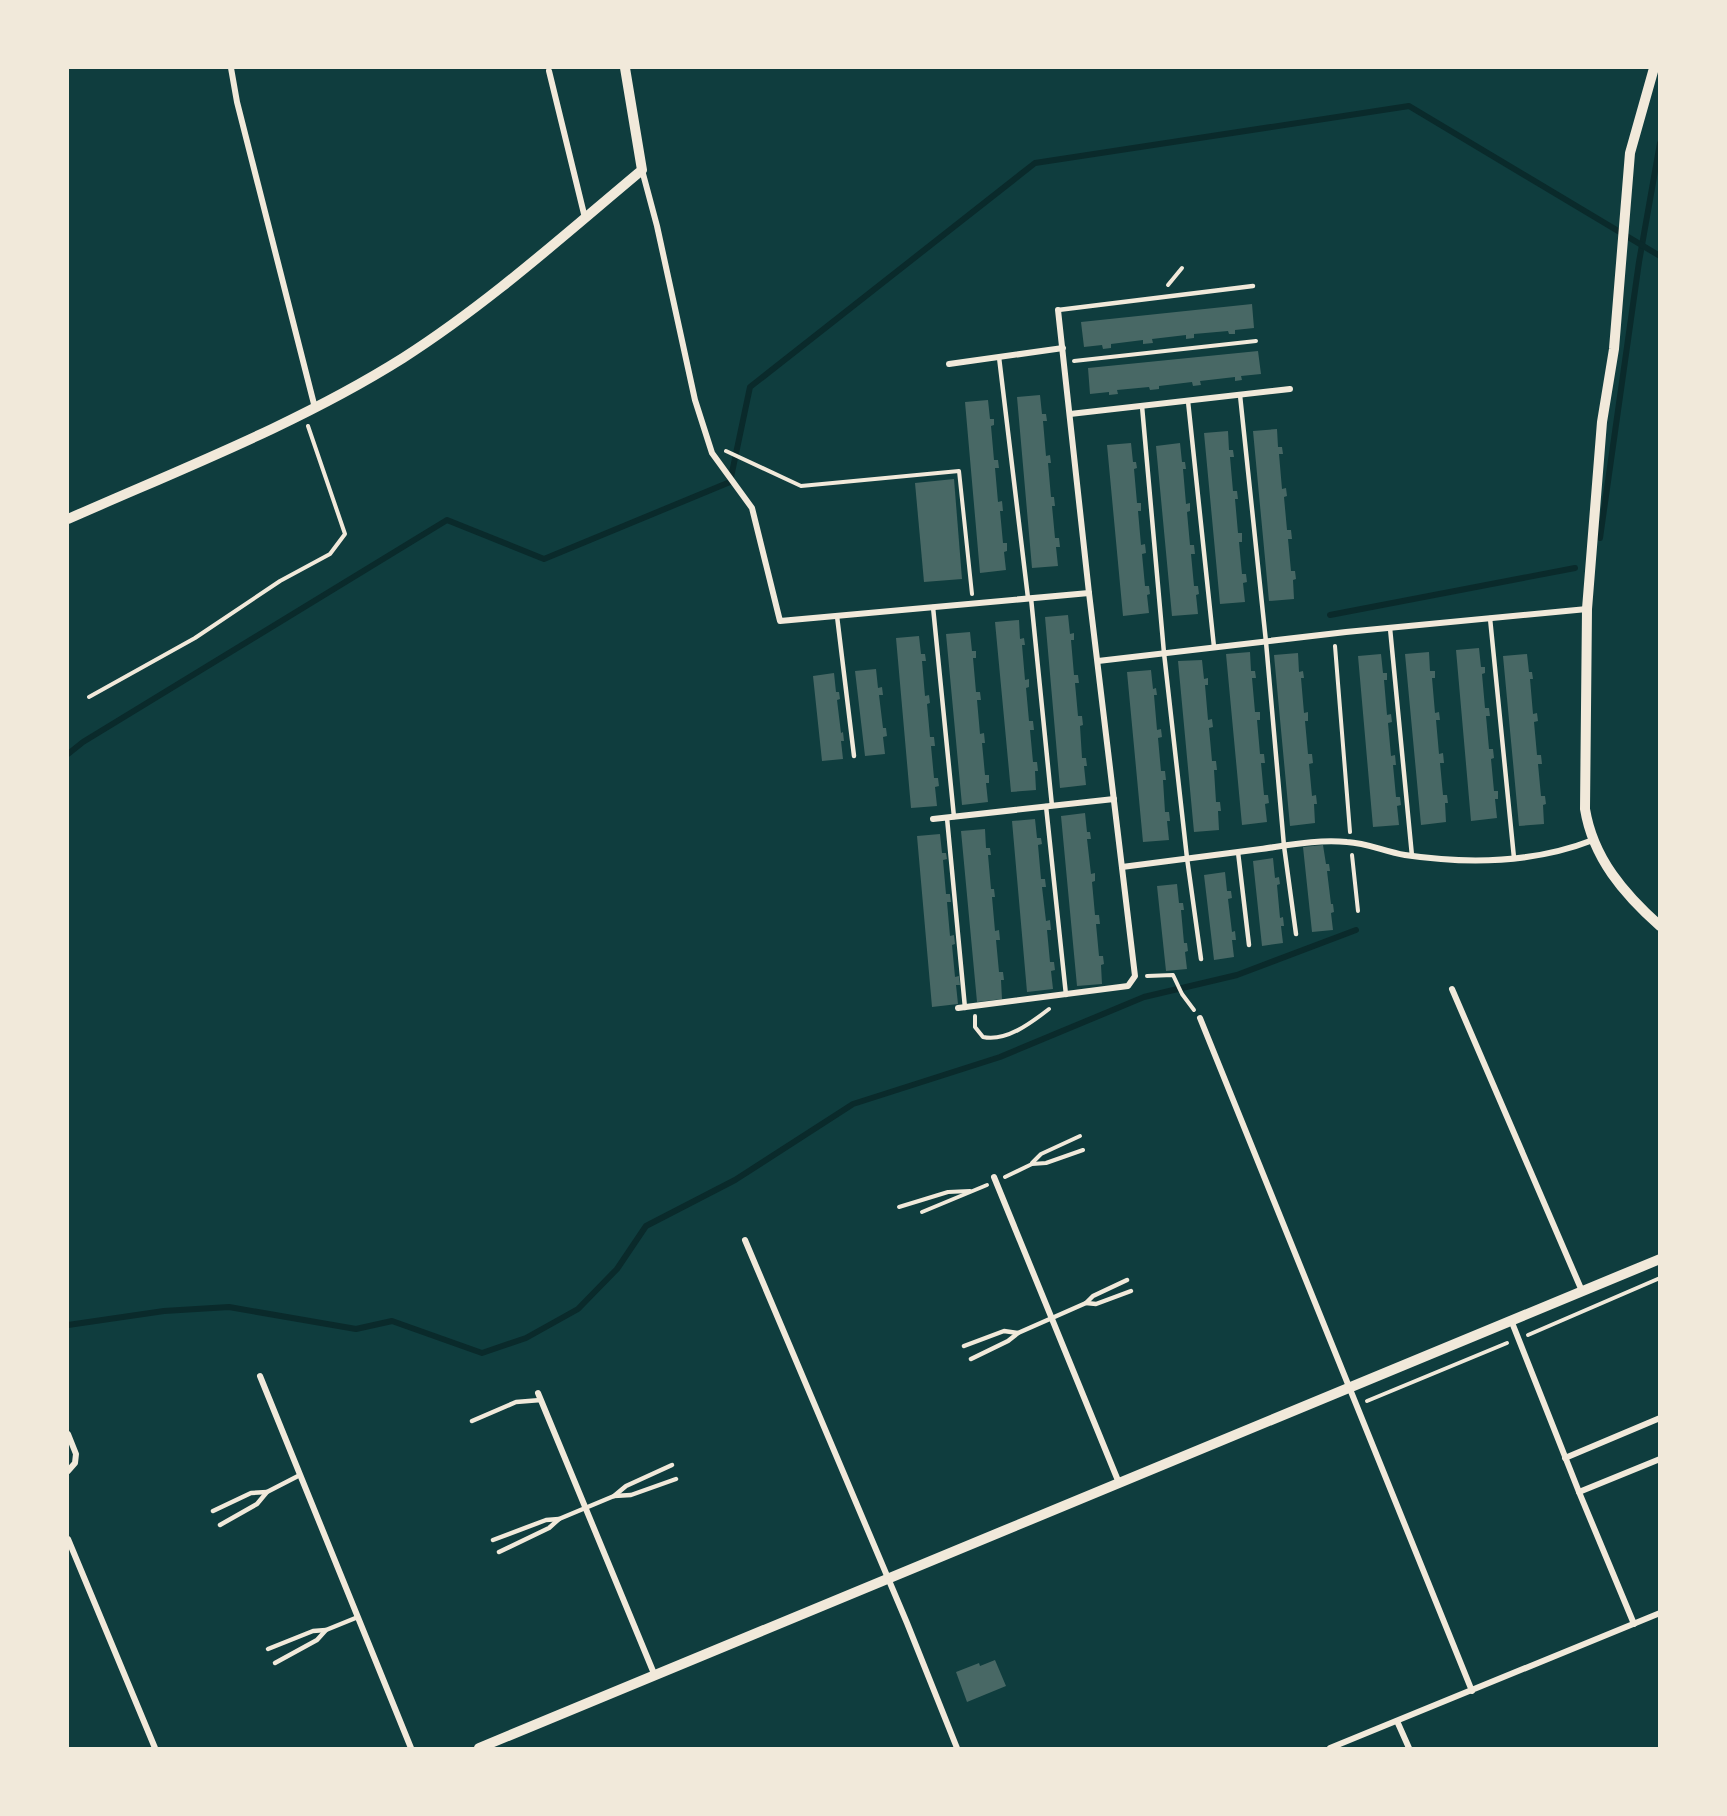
<svg xmlns="http://www.w3.org/2000/svg" width="1727" height="1816" font-family="'Public Sans',sans-serif">
<style>
.lines{fill:none;stroke-linecap:round;stroke-linejoin:round}
.stream{stroke:#0a2a2b;stroke-width:6}
.building{fill:#486865}
.path{stroke:#f1e9da;stroke-width:4}
.service{stroke:#f1e9da;stroke-width:4.5}
.minor{stroke:#f1e9da;stroke-width:6}
.tertiary{stroke:#f1e9da;stroke-width:10}
</style>
<rect width="100%" height="100%" fill="#0f3d3e"/>
<g class="lines">
<g class="stream">
<path d="M1600 538 1639 262 1660 143"/>
<path d="M1330 615 1575 568"/>
<path d="M68 754 83 742 447 520 544 559 730 482 750 387 1035 163 1409 106 1660 256"/>
<path d="M68 1325 164 1311 229 1307 356 1329 392 1321 482 1353 526 1338 578 1309 617 1269 646 1226 735 1180 853 1104 1000 1057 1144 997 1237 975 1356 930"/>
</g>
</g>
<g class="building">
<path d="M1252 304 1254 328 1235 330V334H1229L1228 331 1194 334V338L1186 339V335L1152 339 1153 343 1143 344V340L1111 344V348L1103 349 1102 345 1084 347 1081 322Z"/>
<path d="M1258 351 1261 374 1241 376 1242 380 1235 381V377L1200 381 1201 385 1193 386 1192 382 1159 386V389L1150 390 1149 387 1117 390 1118 394 1109 395V392L1090 394 1088 368Z"/>
<path d="M1040 395 1042 414H1046L1047 421H1043L1046 456 1050 455 1051 463H1048L1051 497H1054L1055 506H1052L1055 538H1059L1060 547H1056L1058 566 1032 568 1017 397Z"/>
<path d="M988 400 990 419H994V425L991 426 994 460H998L999 468H995L998 502 1002 501 1003 511H1000L1003 543H1007V551L1004 552 1006 570 980 573 965 402Z"/>
<path d="M1277 429 1278 447H1282L1283 454H1279L1282 489 1286 488 1287 496 1284 497 1287 530H1291L1292 539H1288L1291 571H1295L1296 579 1293 580 1294 599 1269 601 1253 431Z"/>
<path d="M1228 431 1229 450H1233L1234 457H1230L1233 491H1237L1238 499H1235L1238 533H1242V542H1239L1242 574H1246L1247 582 1243 583 1245 602 1220 604 1204 433Z"/>
<path d="M1131 443 1133 462H1136L1137 468 1134 469 1137 503H1141V511H1138L1141 545 1145 544 1146 553 1142 554 1145 586H1149L1150 594 1147 595 1149 613 1123 616 1107 445Z"/>
<path d="M1180 443 1182 462H1185L1186 469H1183L1186 504 1190 503V511L1187 512 1190 545H1194L1195 554H1191L1194 586H1198L1199 594 1196 595 1198 614 1172 616 1156 446Z"/>
<path d="M954 479 962 579 924 582 915 483Z"/>
<path d="M1068 615 1070 634 1074 633V640H1071L1074 675H1078L1079 683H1075L1078 716H1082L1083 725 1080 726 1082 758H1086L1087 766H1084L1086 785 1060 788 1045 617Z"/>
<path d="M1019 620 1020 639 1024 638 1025 645H1022L1025 680 1029 679V687L1026 688 1029 721H1033L1034 730H1030L1033 762H1037L1038 771H1035L1036 790 1011 792 995 622Z"/>
<path d="M970 632 972 651H976V658H973L976 692H980L981 700H977L980 734 984 733 985 743H982L985 775H989V783H986L988 802 962 805 946 634Z"/>
<path d="M919 636 921 654H925L926 661H922L925 696 929 695 930 703 927 704 930 737H934L935 746H931L934 778H938L939 786 935 787 937 806 911 808 896 638Z"/>
<path d="M1479 648 1481 667H1485V673L1482 674 1485 708H1489L1490 716H1486L1489 749H1493L1494 758 1491 759 1494 791H1498V799H1495L1497 818 1471 821 1456 650Z"/>
<path d="M1250 652 1251 671H1255L1256 678H1252L1255 712H1260V720H1257L1260 754H1264L1265 763H1261L1264 795H1268L1269 803 1265 804 1267 822 1242 825 1226 654Z"/>
<path d="M1429 652 1430 671H1435V678H1432L1435 713 1439 712 1440 720H1436L1439 754 1443 753 1444 763H1440L1443 795H1447L1448 803H1445L1446 822 1421 825 1405 654Z"/>
<path d="M1298 653 1299 672 1303 671 1304 678H1301L1304 713 1308 712V721H1305L1308 754H1312L1313 763 1309 764 1312 796 1316 795 1317 804H1314L1315 823 1290 826 1274 655Z"/>
<path d="M1381 654 1383 673H1387V680H1384L1387 715 1391 714 1392 722 1388 723 1391 756 1395 755 1396 765H1393L1396 797H1400L1401 805 1397 806 1399 825 1373 827 1358 656Z"/>
<path d="M1527 654 1529 672H1532L1533 679H1530L1533 714 1537 713 1538 721 1534 722 1537 755H1541L1542 764H1538L1541 796H1545L1546 804 1543 805 1544 824 1519 826 1503 656Z"/>
<path d="M1202 660 1204 679 1208 678V685H1205L1208 720 1212 719 1213 727 1209 728 1212 761H1216L1217 770H1214L1216 802H1220L1221 811H1218L1219 830 1194 832 1178 661Z"/>
<path d="M876 669 878 688 882 687 883 695H879L883 728H886L887 736 883 737 885 754 865 756 855 671Z"/>
<path d="M1151 670 1153 689 1156 688 1157 695H1154L1157 730 1161 729 1162 737 1158 738 1161 771H1165L1166 780H1163L1165 812H1169L1170 821H1167L1169 840 1143 842 1127 672Z"/>
<path d="M834 673 836 692H839L840 699 837 700 841 733 843 732 844 741H841L843 759 822 761 813 676Z"/>
<path d="M1085 813 1087 832H1090L1091 839H1087L1091 874 1095 873V881L1092 882 1095 915H1099L1100 924H1096L1099 956H1103L1104 964 1101 965 1102 984 1077 986 1061 816Z"/>
<path d="M1035 819 1037 838H1041L1042 844 1038 845 1041 879H1045L1046 887H1042L1046 921 1050 920 1051 930H1047L1050 962H1054L1055 970 1051 971 1053 989 1027 992 1012 821Z"/>
<path d="M985 829 986 848H990L991 855H988L991 889H994L995 897H992L995 931 999 930 1000 940H996L999 972H1003L1004 980H1001L1002 999 977 1002 961 831Z"/>
<path d="M940 834 942 853H946L947 859 943 860 946 894H950L951 902H947L950 936 954 935 955 944 952 945 955 977 959 976 960 985H956L958 1004 932 1007 917 836Z"/>
<path d="M1323 845 1326 864H1329L1330 871H1327L1331 904H1333L1334 912 1331 913 1333 930 1312 932 1303 847Z"/>
<path d="M1273 858 1275 878 1279 877 1280 884 1277 885 1280 918 1283 917 1284 926H1281L1283 943 1262 946 1253 861Z"/>
<path d="M1225 872 1227 891H1231L1232 898 1228 899 1232 932 1235 931 1236 940H1232L1234 957 1214 960 1204 875Z"/>
<path d="M1177 884 1179 903H1183L1184 910H1181L1184 943H1187L1188 951 1185 952 1187 969 1166 971 1157 886Z"/>
<path d="M995 1660 1006 1686 967 1702 956 1672 979 1663 980 1666Z"/>
</g>
<g class="lines">
<g class="path">
<path d="M1168 285 1182 268"/>
<path d="M1074 361 1256 341"/>
<path d="M726 451 801 486 959 471 972 594"/>
<path d="M1335 646 1350 832"/>
<path d="M89 697 195 638 280 581 330 554 345 534 308 426"/>
<path d="M1352 855 1358 911"/>
<path d="M1147 976 1173 975 1182 994 1194 1010"/>
<path d="M975 1016V1027L983 1037C1006 1042 1031 1023 1049 1009"/>
<path d="M1032 1163 1041 1154 1080 1136"/>
<path d="M1005 1177 1032 1164 1046 1163 1083 1150"/>
<path d="M899 1207 948 1192 970 1191"/>
<path d="M922 1212 987 1185"/>
<path d="M1528 1335 1660 1278"/>
<path d="M1367 1401 1507 1343"/>
</g>
<g class="service">
<path d="M1058 310 1253 286"/>
<path d="M999 357 1028 598"/>
<path d="M1240 395 1266 642 1284 846 1296 934"/>
<path d="M1188 401 1214 647"/>
<path d="M1142 406 1164 653 1187 858 1201 959"/>
<path d="M1031 598 1052 806"/>
<path d="M933 607 954 817"/>
<path d="M837 616 854 756"/>
<path d="M1490 618 1514 858"/>
<path d="M1390 628 1412 856"/>
<path d="M1046 806 1066 995"/>
<path d="M947 818 965 1008"/>
<path d="M1238 852 1249 945"/>
<path d="M1086 1303 1096 1304 1131 1291"/>
<path d="M964 1346 1004 1331 1018 1333"/>
<path d="M971 1359 1008 1341 1018 1333 1086 1303 1093 1296 1127 1280"/>
<path d="M472 1421 516 1402 541 1400"/>
<path d="M614 1496 626 1486 672 1465"/>
<path d="M213 1511 251 1493 267 1492"/>
<path d="M220 1525 257 1504 267 1492 300 1475"/>
<path d="M493 1540 546 1520 559 1519"/>
<path d="M499 1552 549 1528 559 1519 614 1496 631 1495 676 1479"/>
<path d="M268 1649 313 1631 326 1630"/>
<path d="M275 1663 317 1640 326 1630 358 1617"/>
</g>
<g class="minor">
<path d="M231 68 237 102 315 408"/>
<path d="M549 71 585 218"/>
<path d="M642 170 657 226 695 400 712 453 752 508 780 621 1089 593"/>
<path d="M949 364 1063 348"/>
<path d="M1070 414 1290 389"/>
<path d="M1098 661 1346 632 1587 609"/>
<path d="M933 819 1114 799"/>
<path d="M1122 867C1168 861 1215 855 1261 849 1289 845 1319 839 1347 842 1368 843 1385 852 1405 855 1466 864 1534 863 1593 840"/>
<path d="M1452 989 1582 1291"/>
<path d="M958 1008 1128 986 1135 976 1089 593 1058 310"/>
<path d="M1200 1018 1472 1691"/>
<path d="M994 1177 1119 1483"/>
<path d="M745 1240 907 1623 957 1748"/>
<path d="M1511 1320 1579 1492 1634 1624"/>
<path d="M260 1376 411 1748"/>
<path d="M538 1393 655 1676"/>
<path d="M68 1434 76 1454 75 1463 68 1471"/>
<path d="M1565 1458 1660 1418"/>
<path d="M1579 1492 1660 1459"/>
<path d="M68 1539 155 1748"/>
<path d="M1397 1721 1409 1748"/>
<path d="M1330 1748 1660 1613"/>
</g>
<g class="tertiary">
<path d="M1654 68 1630 153 1614 349 1602 422 1587 609 1585 809C1593 858 1624 894 1660 926"/>
<path d="M68 519C181 469 298 424 403 358 489 303 564 235 642 170L625 68"/>
<path d="M479 1748 1660 1259"/>
</g>
</g>
<rect width="1727" height="1816" fill="none" stroke="#f1e9da" stroke-width="138"/>
</svg>
